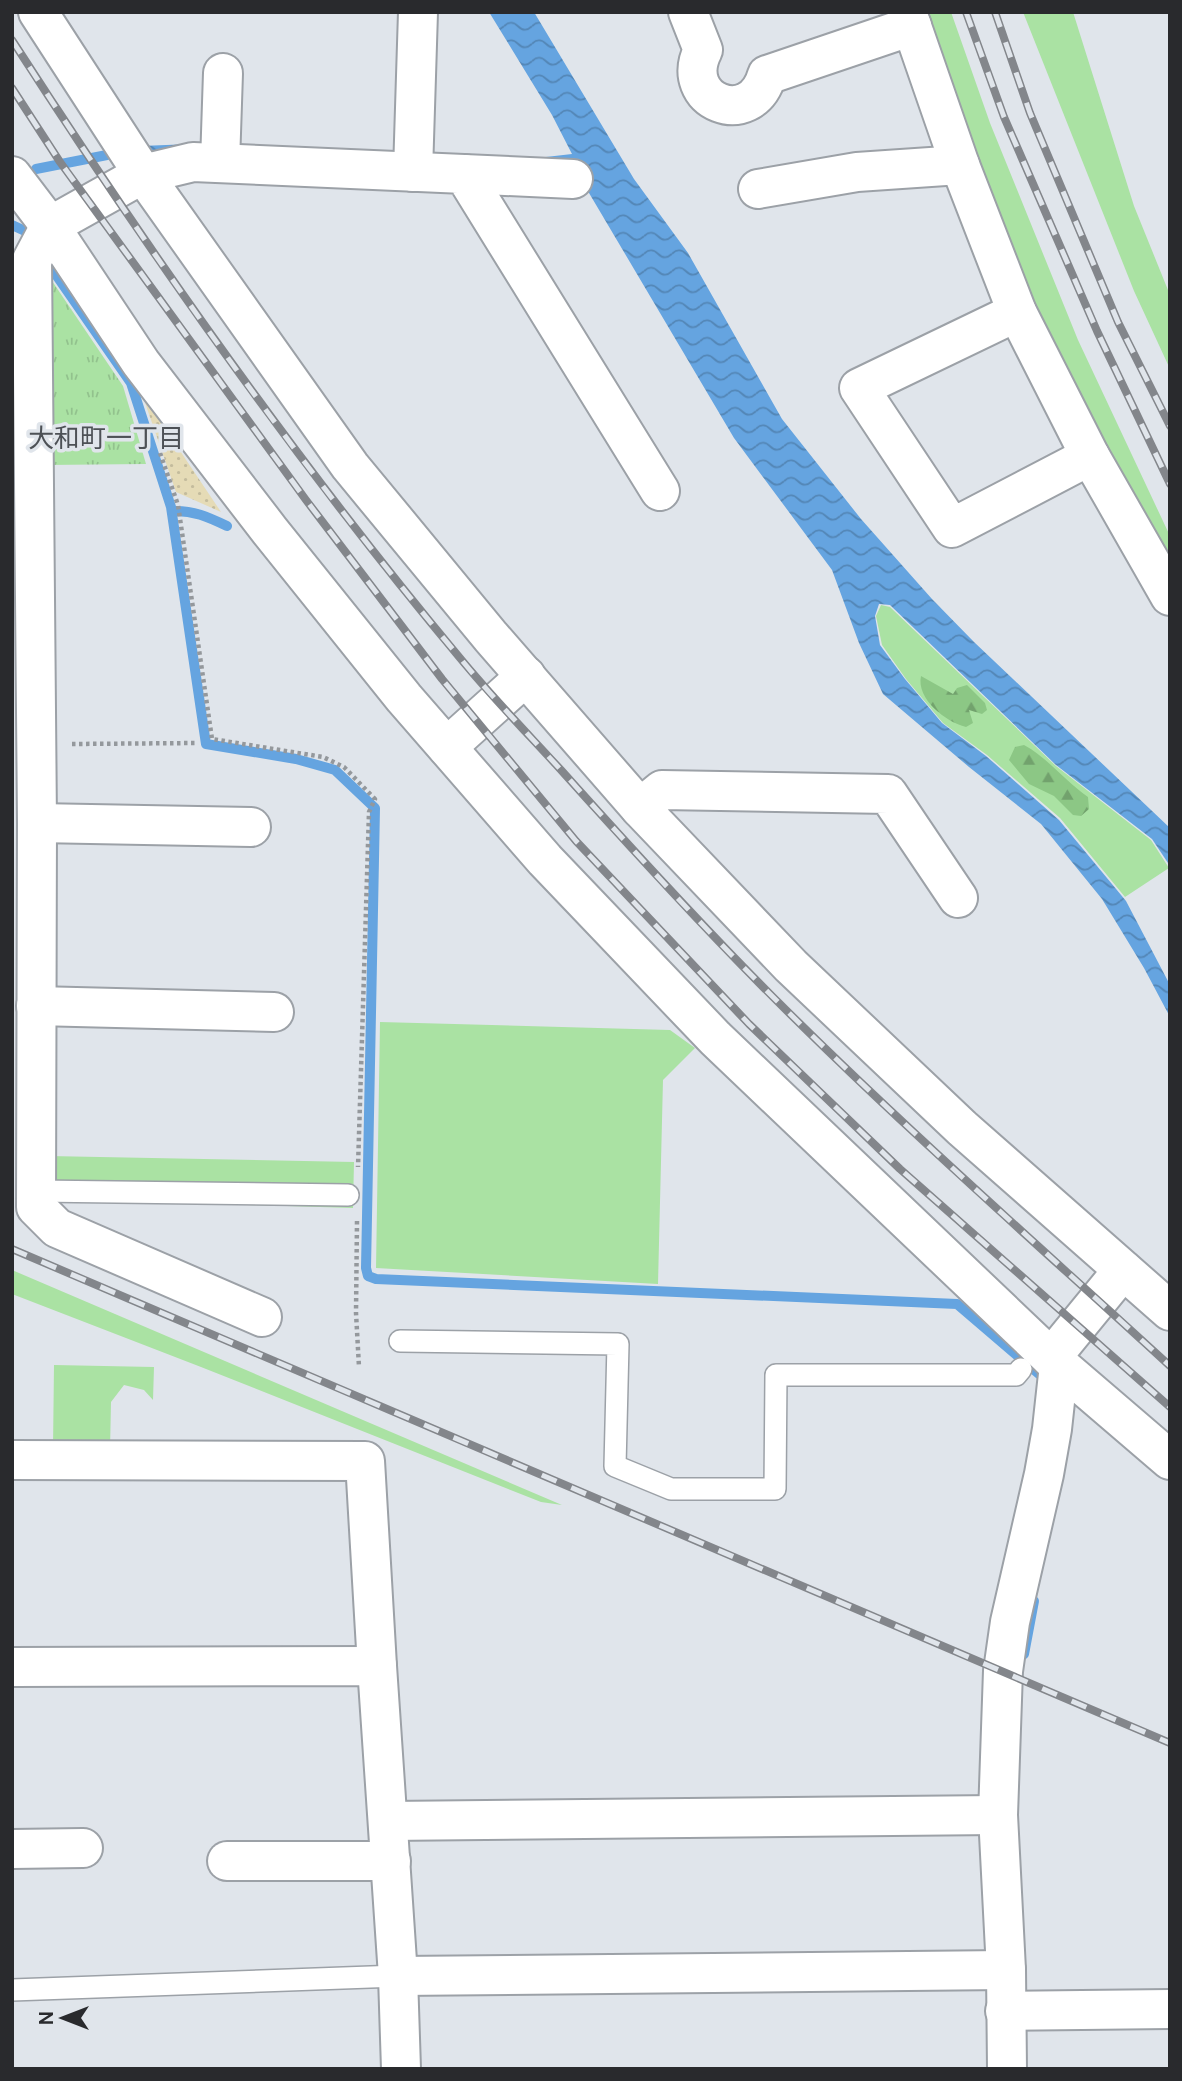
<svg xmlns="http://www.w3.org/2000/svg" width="1182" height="2081" font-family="'DM Sans','Noto Sans JP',sans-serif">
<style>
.grass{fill:#aae2a3}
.forest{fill:url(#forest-firs)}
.sand{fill:url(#sand-dots)}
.park{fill:url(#park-tufts)}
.water{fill:url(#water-waves)}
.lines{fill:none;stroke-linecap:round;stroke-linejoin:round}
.stream{stroke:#65a4e0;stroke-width:10}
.lane-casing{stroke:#9ca1a7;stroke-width:24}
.street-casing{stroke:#9ca1a7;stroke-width:42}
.secondary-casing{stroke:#9ca1a7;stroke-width:42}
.path{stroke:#94989c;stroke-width:4.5;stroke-dasharray:3.5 3.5;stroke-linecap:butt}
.lane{stroke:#fff;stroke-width:21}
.street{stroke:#fff;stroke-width:38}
.secondary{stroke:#fff;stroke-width:38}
.rail-casing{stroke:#83868b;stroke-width:8}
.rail{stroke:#e0e5eb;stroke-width:5;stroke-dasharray:16;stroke-linecap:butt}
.labels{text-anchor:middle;stroke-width:7;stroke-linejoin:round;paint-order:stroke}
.neighbourhood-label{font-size:26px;fill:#4d5156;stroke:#e0e5eb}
</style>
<defs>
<pattern id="forest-firs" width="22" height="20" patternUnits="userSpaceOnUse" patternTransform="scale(1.75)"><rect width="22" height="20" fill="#8cc785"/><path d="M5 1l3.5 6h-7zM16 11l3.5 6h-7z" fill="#72a26d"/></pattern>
<pattern id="sand-dots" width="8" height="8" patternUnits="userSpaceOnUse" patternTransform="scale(1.75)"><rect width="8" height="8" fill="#e5dbb6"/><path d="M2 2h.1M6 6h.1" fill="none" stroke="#c4bc9d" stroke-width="1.8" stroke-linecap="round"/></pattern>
<pattern id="park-tufts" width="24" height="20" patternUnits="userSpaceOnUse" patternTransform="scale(1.75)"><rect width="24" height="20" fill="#aae2a3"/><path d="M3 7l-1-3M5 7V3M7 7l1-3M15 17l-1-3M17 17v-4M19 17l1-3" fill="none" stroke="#92c28d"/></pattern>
<pattern id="water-waves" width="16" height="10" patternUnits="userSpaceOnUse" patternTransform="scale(1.75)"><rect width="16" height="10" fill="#65a4e0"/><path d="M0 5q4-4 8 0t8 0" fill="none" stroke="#5386b6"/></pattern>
</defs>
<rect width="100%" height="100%" fill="#e0e5eb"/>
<g class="grass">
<path d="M922 12H951L990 123 1078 340 1170 536V576L1039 321Z"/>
<path d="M1023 12H1073L1134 206 1170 295V369L1134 291Z"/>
<path d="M881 605 890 607 1056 766 1151 840 1169 868 1125 897 1060 818 987 755 943 723 906 679 882 645 876 616Z"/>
<path d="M380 1022 670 1030 695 1048 663 1080 658 1284 376 1268Z"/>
<path d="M48 1156 354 1162 353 1208 48 1199Z"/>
<path d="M12 1270 562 1505 541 1502 201 1367 12 1294Z"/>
<path d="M54 1365 154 1367 153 1400 144 1390 124 1385 111 1402 110 1450 53 1448Z"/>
</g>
<g class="forest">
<path d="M921 676 953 694 957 688 967 685 985 703 987 710 982 714 969 710 973 723 966 727C946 722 916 699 921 676Z"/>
<path d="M1024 745C1048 758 1065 781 1088 797L1089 809 1081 816 1073 815 1054 796 1029 784 1009 760 1015 747Z"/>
</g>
<path class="sand" d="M142 394 221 512 176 492Z"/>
<path class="park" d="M50 278 123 386 146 464 46 465Z"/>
<path class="water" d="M489 12H534L634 179 688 253 782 419 861 519 932 599 974 642 1170 828V866L1152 839 1056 765 890 605 879 604 875 616 880 645 905 679 942 723 986 756 1059 820 1126 901 1170 985V1017L1144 968 1102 899 1041 824 969 767 883 694 859 643 832 570 734 438 576 171 195 151H144L141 146 191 144 499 158H537L572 154 552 115Z"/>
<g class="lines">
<g class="stream">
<path d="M36 169 107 155"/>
<path d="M12 225 25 231 34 243"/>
<path d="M43 256 131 383 171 507 206 744 296 759 335 770 375 808 366 1268 368 1276 376 1279 957 1304 1039 1374"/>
<path d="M172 511C193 510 208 517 227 526"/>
<path d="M1024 1654 1034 1601"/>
</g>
<g class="lane-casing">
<g id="lane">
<path d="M36 1191 348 1195"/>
<path d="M400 1341 618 1344 615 1466 671 1489H775L776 1375H1016L1021 1369"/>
<path d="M12 1990 398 1976"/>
</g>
</g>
<g class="street-casing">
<g id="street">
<path d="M38 12 143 174 350 466 491 637 640 808 791 966 962 1128 1170 1311"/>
<path d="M688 12 703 50C677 101 751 131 767 75L912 26"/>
<path d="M907 12 960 165 1017 312 1090 456 1170 596"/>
<path d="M220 163 223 73"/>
<path d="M413 172 418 12"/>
<path d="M464 174 573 179"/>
<path d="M758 189 857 172 960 165"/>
<path d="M50 226 141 363 270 531 404 698 545 860 715 1038 1051 1358 1170 1460"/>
<path d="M1017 312 859 388 952 528 1090 456"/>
<path d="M447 747 526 676"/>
<path d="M640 808 662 790 888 794 958 898"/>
<path d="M37 823 251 827"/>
<path d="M36 1006 274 1012"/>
<path d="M262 1317 57 1228 36 1207 37 823 32 260 50 226 143 174 193 162 464 174 660 491"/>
<path d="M1051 1358 1123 1270"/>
<path d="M12 1460 365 1461 377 1666"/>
<path d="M12 1667 377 1666 398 1976 401 2069"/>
<path d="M388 1821 998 1815"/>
<path d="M12 1849 83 1848"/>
<path d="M227 1861H391"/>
<path d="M398 1976 1006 1970"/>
<path d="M1005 2011 1170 2009"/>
<path d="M1007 2069 1006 1970 998 1815 1003 1671 1010 1622 1044 1474 1052 1429 1059 1365"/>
</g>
</g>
<g class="secondary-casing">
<path id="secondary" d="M12 176 50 226"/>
</g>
<g class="path">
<path d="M160 453 178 505 212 739 323 757 344 767 375 799 369 812 358 1167"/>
<path d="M72 744 198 743"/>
<path d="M357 1221 356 1313 359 1367"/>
</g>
<use href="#lane" class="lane"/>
<use href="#street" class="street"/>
<use href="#secondary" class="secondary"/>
<g class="rail-casing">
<g id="rail">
<path d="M966 12 1004 117 1097 331 1170 484"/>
<path d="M995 12 1030 113 1118 322 1170 426"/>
<path d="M12 40C150 254 297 463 460 658 492 697 527 733 561 770 630 847 700 924 773 997 901 1125 1037 1244 1170 1366"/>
<path d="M12 88 60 162 306 500 442 679 576 841 749 1024 900 1169 1170 1407"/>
<path d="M12 1249 1170 1743"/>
</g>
</g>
<use href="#rail" class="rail"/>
</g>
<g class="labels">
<g class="neighbourhood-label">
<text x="106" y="447">大和町一丁目</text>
</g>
</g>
<rect width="1182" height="2081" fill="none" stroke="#292a2d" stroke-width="28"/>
<g transform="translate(63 2018) rotate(270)" stroke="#e0e5eb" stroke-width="5" paint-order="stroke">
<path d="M0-5L12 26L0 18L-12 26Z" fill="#292a2d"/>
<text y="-10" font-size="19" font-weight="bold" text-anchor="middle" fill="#292a2d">N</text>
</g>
</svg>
